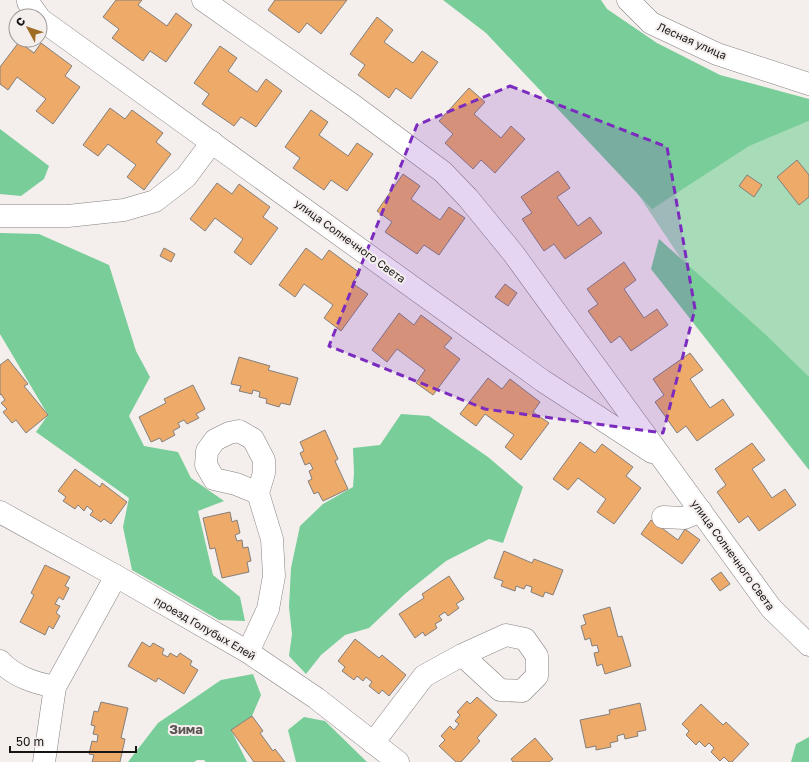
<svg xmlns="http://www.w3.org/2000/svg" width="809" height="762" font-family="'Golos Text',sans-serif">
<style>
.green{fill:#a8dcb9}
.forest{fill:#78cd98}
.building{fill:#edaa69;stroke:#837f7c}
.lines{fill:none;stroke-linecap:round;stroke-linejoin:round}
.minor-casing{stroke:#878280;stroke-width:23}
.minor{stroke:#fff;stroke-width:22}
.marked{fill:#7b2cbf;fill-opacity:0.2;stroke:#7b2cbf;stroke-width:3;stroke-dasharray:8 5;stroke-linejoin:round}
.labels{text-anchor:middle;stroke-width:4;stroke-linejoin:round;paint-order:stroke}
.street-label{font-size:11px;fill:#171514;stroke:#f4efed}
.quarter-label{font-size:13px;font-weight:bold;fill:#5a5654;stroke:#f4efed}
</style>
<rect width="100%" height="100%" fill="#f4efed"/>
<path class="green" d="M809 121V452L636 191Z"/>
<g class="forest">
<path d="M443 0H601L607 9 657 43 720 75 809 99V121L749 146 652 209 486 33Z"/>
<path d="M0 129 49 166 44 179 21 196 0 194Z"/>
<path d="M0 233 39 234 109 265 136 351 150 377 129 416 144 446 178 452 191 478 224 501 198 511 213 575 240 597 245 621 219 620 132 570 123 527 129 498 36 432 48 415 0 334Z"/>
<path d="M659 239 766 335 809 377V470L651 269Z"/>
<path d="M401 414 429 416 488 457 523 487 503 543 489 539 446 561 406 593 369 628 345 635 321 655 306 674 289 656 292 634 289 607 291 568 300 526 323 504 353 487 354 473 353 448 380 445Z"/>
<path d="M253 674 261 695 252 716 231 730 247 762H206L204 760H197L194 762H128L158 723 221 680Z"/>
<path d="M304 717 325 721 367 762H296L288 730Z"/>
<path d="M809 737V762H791L796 744Z"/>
</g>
<g class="building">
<path d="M116 0H142L138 5 167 26 176 13 192 25 166 62 150 51 143 61 112 38 119 29 103 17Z"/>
<path d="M275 0H347L321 34 307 23 299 33 268 10Z"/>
<path d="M377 17 393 30 384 42 413 63 422 51 438 62 411 99 396 88 389 98 358 75 365 65 350 54Z"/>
<path d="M19 42 34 53 41 43 72 66 65 76 80 87 53 124 36 111 46 99 17 77 8 90 0 84V67Z"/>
<path d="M220 46 237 58 228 71 257 92 266 79 282 91 256 127 241 117 234 126 202 104 209 94 194 83Z"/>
<path d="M469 88 485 102 474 114 501 138 511 126 525 139 495 173 481 160 473 169 445 143 453 134 439 121Z"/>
<path d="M110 108 125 119 132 110 163 133 156 142 171 154 144 190 127 177 136 165 108 144 98 156 83 145Z"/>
<path d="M311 110 328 122 319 135 348 156 357 143 373 154 347 191 331 180 324 190 293 168 300 158 285 147Z"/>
<path d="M797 160 809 175V197L799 205 777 177Z"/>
<path d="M558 171 570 188 557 197 578 226 590 217 602 233 565 259 554 244 544 251 522 219 532 213 521 197Z"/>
<path d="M403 174 420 186 411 199 440 220 449 207 465 218 439 255 424 245 417 254 385 232 392 222 377 211Z"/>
<path d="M747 175 762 185 754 197 739 186Z"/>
<path d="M217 183 232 194 239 184 270 207 263 217 278 228 251 265 234 252 243 239 215 218 205 231 190 219Z"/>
<path d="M164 248 175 254 171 262 160 256Z"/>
<path d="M306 248 322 260 329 250 360 273 352 283 368 294 341 331 324 318 333 305 304 284 295 297 279 285Z"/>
<path d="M624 262 636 280 624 289 644 318 657 309 668 325 631 351 620 336 611 343 588 311 598 304 587 289Z"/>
<path d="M505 284 517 293 508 306 495 297Z"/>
<path d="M399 313 414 325 421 315 452 338 444 347 460 359 433 395 416 383 425 370 397 349 387 362 372 350Z"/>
<path d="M690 353 703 370 690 379 710 408 723 399 734 415 697 441 686 426 677 433 655 402 664 395 653 379Z"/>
<path d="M239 357 270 366 268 370 298 378 290 405 281 403 279 407 266 403 267 399 259 397 260 392 253 390 252 394 239 391 241 386 231 384Z"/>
<path d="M8 359 28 384 24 386 48 415 26 433 16 420 12 423 3 412 7 409 1 403 5 400 1 394 0 395V365Z"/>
<path d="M488 378 502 389 510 379 540 402 533 412 549 423 521 460 505 447 514 435 485 414 476 426 460 414Z"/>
<path d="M193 385 205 409 196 414 199 418 187 424 184 420 178 423 180 427 173 431 175 435 162 442 160 438 151 442 139 417 166 403 164 399Z"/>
<path d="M325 430 338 459 335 461 348 489 323 501 318 492 314 494 308 481 312 479 309 471 313 469 310 463 305 465 300 453 304 451 300 442Z"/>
<path d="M580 442 595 453 602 444 633 467 626 476 641 488 614 524 597 512 606 499 578 478 568 490 553 479Z"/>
<path d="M752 443 765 460 752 469 772 498 785 489 796 505 759 531 748 516 739 523 717 492 726 485 715 469Z"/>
<path d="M75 469 100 487 102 483 127 502 111 524 104 519 101 522 90 515 93 511 87 506 84 511 78 505 75 509 63 501 66 497 58 491Z"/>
<path d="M230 512 232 522 237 520 240 533 235 535 237 541 242 540 243 548 248 547 251 561 247 562 249 572 222 578 215 548 210 549 203 518Z"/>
<path d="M651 520 678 540 685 529 700 540 682 564 641 534Z"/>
<path d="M504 551 532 563 534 559 563 570 553 595 545 592 543 597 531 592 532 587 526 585 524 589 516 586 515 591 501 586 503 581 494 578Z"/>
<path d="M45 565 70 577 65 586 69 588 63 600 59 597 55 604 60 606 56 613 60 616 53 629 49 626 45 635 20 622 34 595 31 593Z"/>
<path d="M721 572 730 584 720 591 711 579Z"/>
<path d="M449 576 464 599 456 604 459 608 448 616 445 612 439 616 442 620 435 624 437 628 425 636 423 632 415 638 399 614 424 598 422 594Z"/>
<path d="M610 607 618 637 622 636 631 666 605 674 602 664 597 666 594 653 599 652 597 645 592 646 590 638 585 640 581 626 586 624 583 615Z"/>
<path d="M355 639 379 658 382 655 406 675 389 696 382 690 379 694 369 686 372 682 366 677 363 681 357 676 354 680 342 671 345 667 338 661Z"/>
<path d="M142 642 150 647 153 643 164 649 162 654 168 657 170 653 177 657 180 653 192 661 190 665 198 670 184 694 158 678 156 682 128 666Z"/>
<path d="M477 697 497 715 477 738 480 741 461 762H456L439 746 445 740 441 736 450 726 454 730 459 724 455 721 460 715 457 712 467 701 470 704Z"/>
<path d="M101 702 128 708 121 738 125 739 120 762H92L94 755 89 754 92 741 97 742 98 735 93 734 95 726 91 725 94 711 98 712Z"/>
<path d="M640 703 646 730 637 732 638 736 625 739 624 734 617 736 618 741 610 743 611 747 596 750V746L586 748 580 720 610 714 609 710Z"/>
<path d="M701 704 723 725 726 722 749 744 732 762H729L724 757 720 761 711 752 714 748 709 743 705 747 699 741 696 745 686 735 689 731 682 724Z"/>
<path d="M252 716 263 731 260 733 273 751 275 749 285 762H254L231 730Z"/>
<path d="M535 738 553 759 549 762H513L511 759Z"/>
</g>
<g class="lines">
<g class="minor-casing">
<g id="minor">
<path d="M28 0V2L38 16"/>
<path d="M203 0 354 106 443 172 468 198 513 253 771 608 809 645"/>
<path d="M628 0 651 23 717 54 809 84"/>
<path d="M40 19 543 381 652 452"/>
<path d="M0 216H68L124 210 155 201 186 177 212 142"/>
<path d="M0 512 116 576 248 652 316 698 398 762"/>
<path d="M663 517 684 518 701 511"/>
<path d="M248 652 268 609 274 576 272 539 258 493 264 473V460L253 439 239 431 229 433 215 440 207 451 206 465 214 479 236 484 258 493"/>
<path d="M0 661C15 677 35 683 55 687"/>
<path d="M373 743 424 676 462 655 506 635 525 639 537 656V676L522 691 500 690 462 655"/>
<path d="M44 762 55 687 116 576"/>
</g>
</g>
<use href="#minor" class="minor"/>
</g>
<path class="marked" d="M510 86 667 147 695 309 663 433 485 409 329 346 417 125Z"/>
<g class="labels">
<g class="street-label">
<text transform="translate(692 41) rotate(24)" y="4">Лесная улица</text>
<text transform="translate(350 241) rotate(36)" y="4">улица Солнечного Света</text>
<text transform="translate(733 555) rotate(54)" y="4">улица Солнечного Света</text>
<text transform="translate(205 628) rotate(30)" y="4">проезд Голубых Елей</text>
</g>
<g class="quarter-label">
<text x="186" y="734">Зима</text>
</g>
</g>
<g transform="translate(28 28) rotate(310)"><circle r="19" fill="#f4efed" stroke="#9c9896"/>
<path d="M0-3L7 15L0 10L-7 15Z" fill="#9f6c23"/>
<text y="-6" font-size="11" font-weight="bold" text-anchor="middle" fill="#171514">С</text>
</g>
<path d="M10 746v6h126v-6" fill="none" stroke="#171514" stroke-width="2"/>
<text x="16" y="746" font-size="12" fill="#171514" stroke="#f4efed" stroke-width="3" paint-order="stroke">50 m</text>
</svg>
